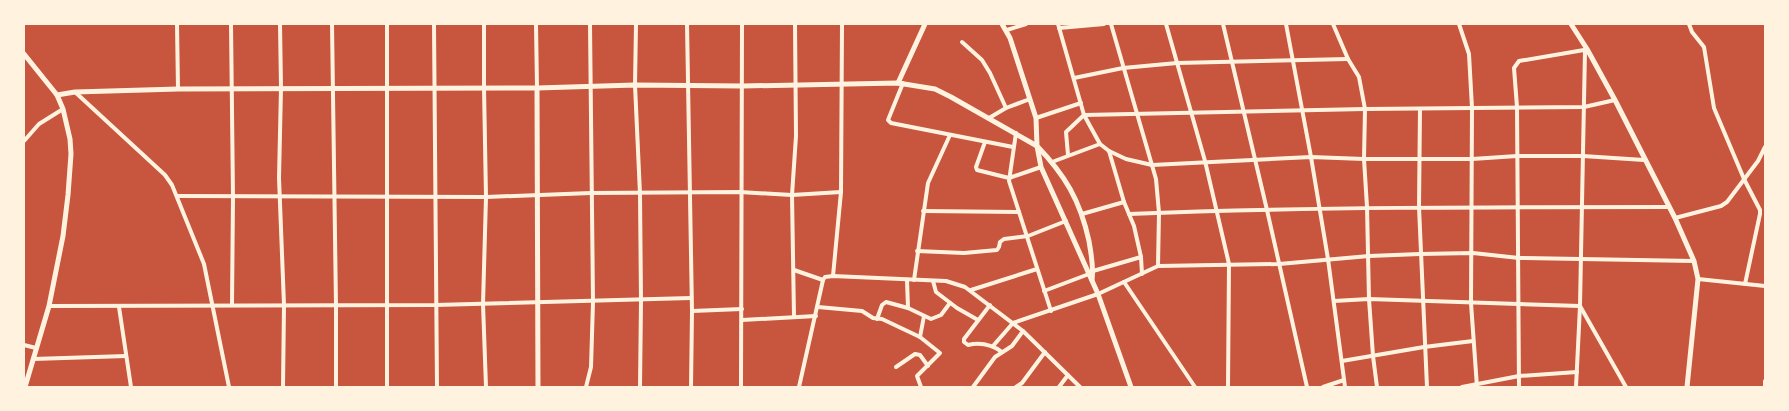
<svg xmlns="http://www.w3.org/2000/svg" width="1789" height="411" font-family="'Crimson Pro',serif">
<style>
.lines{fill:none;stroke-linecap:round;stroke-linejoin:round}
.minor{stroke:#fff3e0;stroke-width:4}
.tertiary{stroke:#fff3e0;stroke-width:5}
</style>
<rect width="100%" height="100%" fill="#c8553d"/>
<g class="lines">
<g class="minor">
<path d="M177 24 178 89"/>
<path d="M231 24 233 197 232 304"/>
<path d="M280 24 281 88 279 178 284 305 283 387"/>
<path d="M332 24 336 306V387"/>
<path d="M387 24V387"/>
<path d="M434 24 437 387"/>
<path d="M484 24V88L486 197 483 304 486 387"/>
<path d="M536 24 537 88"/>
<path d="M636 24 635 85 640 194 641 301 640 387"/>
<path d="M687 24 692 311 691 387"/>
<path d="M1111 24 1156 179 1159 213 1158 266"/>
<path d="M1166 24 1205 161 1229 264 1228 387"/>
<path d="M1223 24 1267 210 1307 387"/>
<path d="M1286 24 1311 157 1328 259 1345 387"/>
<path d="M1333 24 1348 59 1359 77 1365 109 1364 159 1367 207 1369 299 1373 356 1377 387"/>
<path d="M1459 24 1469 54 1472 108 1471 303 1477 387"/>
<path d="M1689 24 1692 32 1704 47 1714 108 1744 179 1760 210V214L1745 284"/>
<path d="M1059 28 1104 24"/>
<path d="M1007 30 1026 24"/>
<path d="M962 42 982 60 990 73 1006 108"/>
<path d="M1074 78 1123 68 1177 63 1348 59"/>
<path d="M903 83 888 120 891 123 1013 147"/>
<path d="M75 92 165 175 172 185 204 264 229 387"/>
<path d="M1420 109 1419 207 1427 387"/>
<path d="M989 118 1006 108 1030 99"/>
<path d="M1036 118 1081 103"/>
<path d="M1016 133 1009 181 1051 311"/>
<path d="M24 141 39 124 63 109"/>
<path d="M985 142 976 167 977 170 1009 178 1041 167"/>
<path d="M1100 144 1109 151 1126 159 1152 165 1311 157 1364 159H1472L1517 156H1583L1644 160"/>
<path d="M1109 151 1124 202 1134 226 1141 257 1142 274"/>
<path d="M1068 155 1066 132 1084 115 1365 109 1584 107 1615 100"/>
<path d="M1052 162 1100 144 1084 115 1058 24"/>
<path d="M177 196 486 197 591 193 740 192 792 195 841 192"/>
<path d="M923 211 1019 212"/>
<path d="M1082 214 1124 202"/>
<path d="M1129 214C1309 207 1489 207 1669 207"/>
<path d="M1675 218 1721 206 1727 202 1758 161 1765 147"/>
<path d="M917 251 964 253 997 250 999 247 1000 242 1004 239 1028 236 1066 221"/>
<path d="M794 270 823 280"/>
<path d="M1093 271 1141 257"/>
<path d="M833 276 841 192 842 24"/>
<path d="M1698 279 1765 286"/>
<path d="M907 280 908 308"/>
<path d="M914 280 928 183 950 135"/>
<path d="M933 281 936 292 957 308 978 320"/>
<path d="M1124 282 1195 387"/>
<path d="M971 290 1037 269"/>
<path d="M1044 291 1089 274"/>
<path d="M1334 301 1369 299 1580 306 1626 387"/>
<path d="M990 305 964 339V342L968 345C981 342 991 344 1002 352"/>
<path d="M49 306 435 305 691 298"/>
<path d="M119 307 131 387"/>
<path d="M818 307 862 311 873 318 882 319 920 337 940 353 917 376 921 387"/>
<path d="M692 311 742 309"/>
<path d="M794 317 792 195 796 136 795 24"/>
<path d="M877 319 882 305 886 302 908 308 931 319 941 315 950 303"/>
<path d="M742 320 816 316"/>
<path d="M920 337 924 316"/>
<path d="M24 345 36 348"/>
<path d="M993 346 1013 323 1098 294 1158 266 1279 264 1369 256 1420 254 1473 253 1519 258 1694 261"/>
<path d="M33 359 126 356"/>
<path d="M1342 361 1424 347 1473 341"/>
<path d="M896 367 915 354 920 355 928 366"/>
<path d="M586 387 591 367 593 302 590 24"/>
<path d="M741 387 742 24"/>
<path d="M799 387 823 280 825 277 833 276 946 281 965 287 1023 331 1080 387"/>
<path d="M973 387 995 357 1012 346 1023 331"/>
<path d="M1016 387 1022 383 1045 352"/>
<path d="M1059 387 1068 375"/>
<path d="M1323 387 1344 380"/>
<path d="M1462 387 1519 376 1577 372"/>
<path d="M1519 387 1517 107 1514 68 1519 61 1584 50"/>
<path d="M1576 387 1580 306 1585 50"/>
<path d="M1765 387V381"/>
</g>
<g class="tertiary">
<path d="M1002 24 1010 38 1036 118 1037 146C1065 175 1080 200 1089 241 1091 254 1094 267 1092 280"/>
<path d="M1571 24 1587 49 1615 100 1675 218 1694 261 1698 279 1687 387"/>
<path d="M24 54 57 95 75 92 178 89 537 88 635 85 743 86 898 83 935 89 951 97 1037 146 1041 167 1098 294 1131 387"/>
<path d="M898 83 925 24"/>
<path d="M537 88 538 387"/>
<path d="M25 387 49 306 63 236 68 195 71 154 70 139 63 109 57 95"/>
</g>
</g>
<rect width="1789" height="411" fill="none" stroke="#fff3e0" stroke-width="50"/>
</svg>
